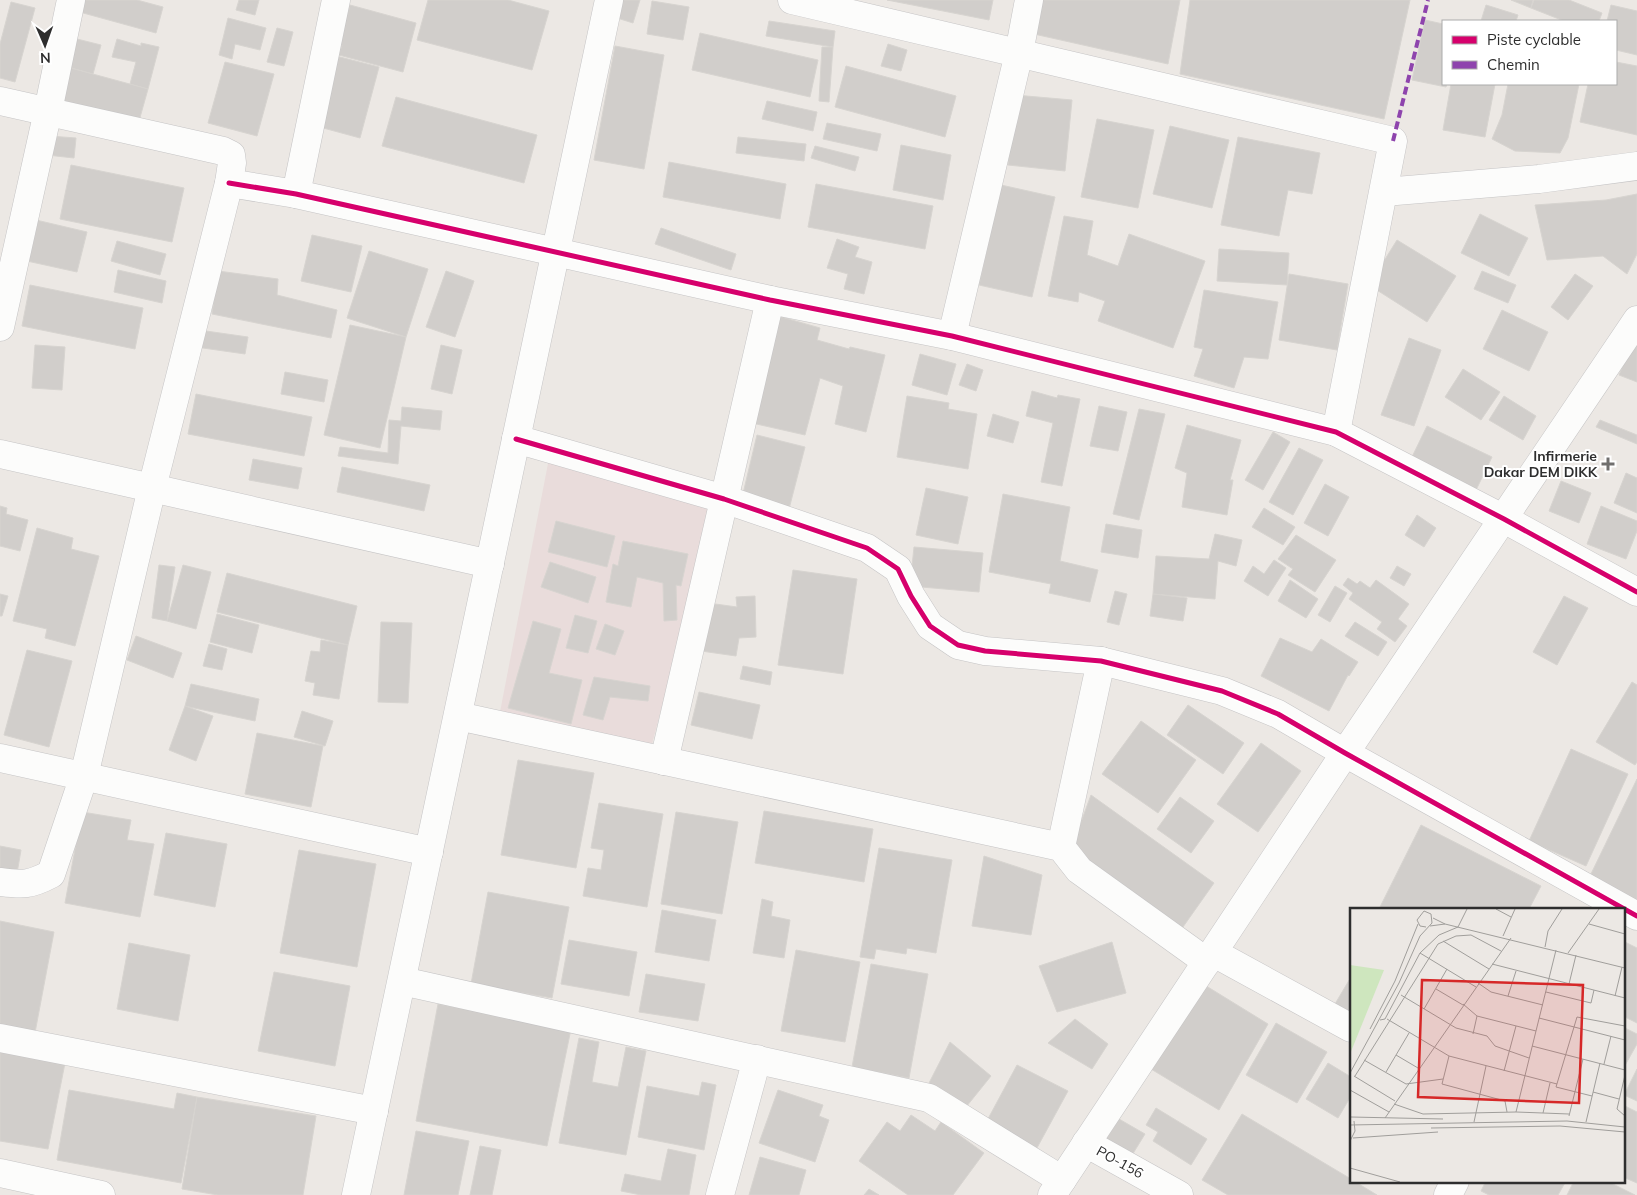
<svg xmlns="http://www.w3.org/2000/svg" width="1637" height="1195" font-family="Mulish,sans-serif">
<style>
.medical{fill:#e9dcdb}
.building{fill:#d1cecb;stroke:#d7d4d0}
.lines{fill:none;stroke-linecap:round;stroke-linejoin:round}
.street-casing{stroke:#c5c4c5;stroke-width:29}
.street{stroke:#fcfcfb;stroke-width:28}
.quiet{stroke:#8e44ad;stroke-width:4;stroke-dasharray:8 4;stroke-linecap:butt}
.cycleway-casing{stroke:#fff;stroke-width:8}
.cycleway{stroke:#d6006c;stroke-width:5}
.poi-dot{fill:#706f6e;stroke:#fff;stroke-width:2}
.labels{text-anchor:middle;stroke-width:4;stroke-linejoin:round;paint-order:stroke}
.poi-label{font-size:14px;font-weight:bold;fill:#2e2e2e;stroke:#fff;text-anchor:end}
.street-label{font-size:14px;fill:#2e2e2e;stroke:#fff}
.inset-road{fill:none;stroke:#a09e9b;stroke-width:1}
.view{fill:#d62828;fill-opacity:0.15;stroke:#d62828;stroke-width:2.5}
.inset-edge{fill:none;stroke:#2e2e2e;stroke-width:2.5}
</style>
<rect width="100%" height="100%" fill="#ece8e4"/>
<path class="medical" d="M551 448 718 496 652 744 500 712Z"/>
<g class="building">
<path d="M79 0H137L163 7 156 33 76 11Z"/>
<path d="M239 0H259L255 15 236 10Z"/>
<path d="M428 0H508L549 11 532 70 417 40Z"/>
<path d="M620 0H640L633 23 614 17Z"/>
<path d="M887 0H993L989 20Z"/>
<path d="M1040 0H1180L1168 64 1034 34Z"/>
<path d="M1190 0H1410L1384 119 1180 74Z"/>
<path d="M1511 0H1533L1531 8Z"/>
<path d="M1534 0H1569L1602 13 1599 21H1564L1531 8Z"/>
<path d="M652 1 689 7 683 40 647 34Z"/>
<path d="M11 2 35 8 15 82 0 78V44Z"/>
<path d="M350 5 416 23 403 72 339 55 342 45 339 44Z"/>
<path d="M1486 5 1518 15 1516 21H1481Z"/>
<path d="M1611 5 1637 11V55L1616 50V21H1607Z"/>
<path d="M228 18 266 28 260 50 235 44 232 59 219 55Z"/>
<path d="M1425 20 1443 24V84H1447L1446 87 1412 80Z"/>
<path d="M769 21 835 31 833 47 766 36Z"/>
<path d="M277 28 293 32 284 66 267 62Z"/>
<path d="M700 33 818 60 810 97 692 70Z"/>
<path d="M69 37 101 45 93 74 61 65Z"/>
<path d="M117 39 141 46V43L159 47 148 89 130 84 136 62 112 57Z"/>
<path d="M888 44 907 50 901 71 881 66Z"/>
<path d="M615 46 664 55 644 169 594 160Z"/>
<path d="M822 47H833L829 102 819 101Z"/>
<path d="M336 56 379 67 360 138 316 126Z"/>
<path d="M225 62 274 74 257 136 208 123Z"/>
<path d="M1616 62 1637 66V135L1580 122 1588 84H1616Z"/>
<path d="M846 66 956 96 945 137 835 107Z"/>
<path d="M67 67 148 89 139 121 57 100Z"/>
<path d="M1451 84H1495L1485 137 1443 130Z"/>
<path d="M1508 84H1579L1568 138 1560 153 1515 151 1492 139 1502 115Z"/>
<path d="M1015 95 1072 100 1065 171 1008 165Z"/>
<path d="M396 97 537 135 524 183 382 146Z"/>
<path d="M767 101 817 112 813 131 762 119Z"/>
<path d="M1097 119 1154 130 1138 208 1081 197Z"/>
<path d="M827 123 881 134 877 151 823 139Z"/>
<path d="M1170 126 1229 140 1212 208 1153 194Z"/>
<path d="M49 136 76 138 74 158 47 155Z"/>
<path d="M738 137 806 144 804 161 736 153Z"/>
<path d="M1238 137 1320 153 1312 194 1288 190 1279 236 1221 225Z"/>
<path d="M901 145 951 155 943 200 893 190Z"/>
<path d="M815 146 859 157 855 171 811 158Z"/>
<path d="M669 162 786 184 780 219 663 197Z"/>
<path d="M71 165 184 188 172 242 60 219Z"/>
<path d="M816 184 933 206 925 249 808 227Z"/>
<path d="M1001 185 1055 197 1032 297 979 285Z"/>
<path d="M1637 194V254L1627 274 1603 256 1547 260 1535 205 1606 200Z"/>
<path d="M1480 214 1528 238 1509 276 1461 253Z"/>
<path d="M1064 216 1093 221 1087 255 1118 266 1129 234 1205 261 1173 348 1098 321 1105 301 1079 292 1078 302 1048 296Z"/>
<path d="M36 220 87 232 77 272 27 261Z"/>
<path d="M661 228 736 254 731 270 655 244Z"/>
<path d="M312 235 362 246 351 292 301 281Z"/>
<path d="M837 239 859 247 855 257 872 262 864 294 844 289 848 274 827 268Z"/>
<path d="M1397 240 1456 276 1427 322 1369 285Z"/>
<path d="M117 241 166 254 160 275 111 261Z"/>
<path d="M1219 249 1289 253 1287 285 1217 281Z"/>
<path d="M369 251 428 269 406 337 347 318Z"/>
<path d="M118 270 166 281 162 303 114 292Z"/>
<path d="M218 271 278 279 277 295 337 310 331 338 212 314Z"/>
<path d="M446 271 474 281 455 337 426 327Z"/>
<path d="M1482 271 1516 285 1508 303 1474 289Z"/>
<path d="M1289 274 1348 284 1337 350 1279 340Z"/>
<path d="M1575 274 1593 286 1568 320 1551 307Z"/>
<path d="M30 285 143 308 135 349 22 326Z"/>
<path d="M1204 290 1278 302 1268 359 1244 357 1234 388 1194 376 1203 349 1194 347Z"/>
<path d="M1502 310 1548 332 1529 371 1483 349Z"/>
<path d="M778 316 820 328 817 340 849 349 850 347 885 355 866 432 835 424 843 386 820 378 805 435 752 423Z"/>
<path d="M350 325 406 337 380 448 324 435Z"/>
<path d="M199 330 248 337 245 354 196 347Z"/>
<path d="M1409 338 1441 350 1414 426 1381 415Z"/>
<path d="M1634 340 1637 341V382L1619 375Z"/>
<path d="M35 345 65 347 62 390 32 388Z"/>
<path d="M441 345 462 350 452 394 431 389Z"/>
<path d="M920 354 956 364 947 395 912 385Z"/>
<path d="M967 364 983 370 976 391 959 385Z"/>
<path d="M1463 369 1500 392 1481 420 1445 397Z"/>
<path d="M285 372 328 380 324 402 281 394Z"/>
<path d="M1032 391 1057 398 1058 395 1080 399 1062 486 1041 482 1053 423 1026 416Z"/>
<path d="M196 394 312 417 304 456 188 434Z"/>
<path d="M907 396 949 403 948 409 977 414 968 469 897 457Z"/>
<path d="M1504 396 1536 416 1523 440 1489 420Z"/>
<path d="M1099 406 1127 412 1118 451 1090 446Z"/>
<path d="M402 407 442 411 440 430 401 426 398 464 338 456 340 447 388 453 389 420 401 421Z"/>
<path d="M1139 409 1165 414 1139 520 1113 514Z"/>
<path d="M993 414 1019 422 1013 443 987 436Z"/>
<path d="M1600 420 1637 435V444L1596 427Z"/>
<path d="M1187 425 1241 440 1230 480H1233L1227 515 1182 507 1187 473 1175 468Z"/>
<path d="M1427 426 1492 457 1476 490 1411 459Z"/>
<path d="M1273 432 1290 442 1263 490 1245 480Z"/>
<path d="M757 435 805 447 788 513 741 502Z"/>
<path d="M1299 448 1323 460 1293 515 1269 502Z"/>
<path d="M253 459 302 468 298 489 249 480Z"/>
<path d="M342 467 430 485 424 511 337 492Z"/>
<path d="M1626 473 1637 478V513L1614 503Z"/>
<path d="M1561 481 1591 493 1579 523 1549 511Z"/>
<path d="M1325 484 1349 497 1328 536 1304 523Z"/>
<path d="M926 488 968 497 958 544 916 535Z"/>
<path d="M1003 494 1070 507 1060 561 1098 570 1090 602 1049 593 1051 584 989 572Z"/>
<path d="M0 506 7 508 6 514 28 520 20 551 0 546Z"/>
<path d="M1601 506 1637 521V531L1626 559 1587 544Z"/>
<path d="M1264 508 1295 527 1283 545 1252 527Z"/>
<path d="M1417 515 1436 528 1424 547 1405 535Z"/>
<path d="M556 521 615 536 607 567 548 552Z"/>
<path d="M1106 524 1142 530 1138 558 1101 552Z"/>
<path d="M37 528 73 538 71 549 99 556 75 646 45 638 47 629 13 621Z"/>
<path d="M1215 534 1242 540 1236 566 1218 561 1215 599 1153 594 1156 556 1209 559Z"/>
<path d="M1296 535 1336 560 1315 592 1288 575 1293 569 1278 559Z"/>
<path d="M623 541 688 554 681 586 676 585 677 620 664 621 663 583 637 577 631 607 606 602 613 564 618 566Z"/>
<path d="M914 547 983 553 979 592 910 586Z"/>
<path d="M1274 560 1286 568 1268 596 1244 581 1253 566 1264 574Z"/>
<path d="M550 562 596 577 588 603 541 587Z"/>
<path d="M159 565 175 567 167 621 152 618Z"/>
<path d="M183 565 211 572 196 629 167 621Z"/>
<path d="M1397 566 1411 574 1404 586 1390 578Z"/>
<path d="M793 570 857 579 843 674 778 665Z"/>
<path d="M227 573 357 606 348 645 217 612Z"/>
<path d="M1348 578 1357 584 1360 581 1370 588 1376 580 1409 604 1398 619 1407 626 1395 642 1377 629 1382 622 1349 599 1353 593 1343 585Z"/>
<path d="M1290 580 1318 599 1306 618 1278 601Z"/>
<path d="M1335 586 1347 593 1330 622 1318 615Z"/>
<path d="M1115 591 1127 594 1119 625 1107 622Z"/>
<path d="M0 594 8 596 2 616H0Z"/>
<path d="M1153 594 1187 598 1183 621 1150 616Z"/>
<path d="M755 596 756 637 739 638 736 656 701 651 708 603 737 607 736 597Z"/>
<path d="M1564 596 1588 608 1557 665 1533 652Z"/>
<path d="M217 614 259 625 252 653 210 642Z"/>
<path d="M575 615 597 621 588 653 566 648Z"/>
<path d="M533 621 561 629 549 673 582 680 571 724 508 708Z"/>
<path d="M381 622 412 623 408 703 378 702Z"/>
<path d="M1355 622 1387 642 1378 656 1345 636Z"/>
<path d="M605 624 624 631 615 655 596 649Z"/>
<path d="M136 636 182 653 173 678 127 660Z"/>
<path d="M1280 638 1312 652 1321 639 1358 662 1349 676 1348 675 1329 711 1261 676Z"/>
<path d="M321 640 348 645 339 699 313 695 315 683 305 681 311 651 320 652Z"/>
<path d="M209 644 227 649 222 670 203 666Z"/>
<path d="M27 650 72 661 49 747 4 735Z"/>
<path d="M743 666 772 672 770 685 740 679Z"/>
<path d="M594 677 650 686 648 701 610 697 603 720 583 715Z"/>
<path d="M1632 682 1637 685V762L1635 765 1596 742Z"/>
<path d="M191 684 259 699 255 721 185 706Z"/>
<path d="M699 692 760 705 752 739 691 725Z"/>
<path d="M1188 705 1244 743 1223 774 1167 735Z"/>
<path d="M185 706 213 716 196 761 169 750Z"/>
<path d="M302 711 333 721 325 746 294 737Z"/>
<path d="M1141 721 1196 760 1158 813 1102 774Z"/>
<path d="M257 733 323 746 311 807 245 794Z"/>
<path d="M1261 743 1301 771 1258 832 1217 804Z"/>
<path d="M1571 749 1628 774 1586 866 1529 841Z"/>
<path d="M518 760 594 773 576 868 501 855Z"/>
<path d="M1637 779V901L1589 878Z"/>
<path d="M1091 795 1214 883 1178 934 1070 852Z"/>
<path d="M1180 797 1214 821 1191 853 1157 829Z"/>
<path d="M599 803 663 814 647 907 583 896 588 868 601 870 604 850 591 848Z"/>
<path d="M764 811 873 829 864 882 755 863Z"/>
<path d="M82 812 131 820 127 840 154 844 140 917 65 903Z"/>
<path d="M676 812 738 822 722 914 661 904Z"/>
<path d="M1421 825 1541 886 1529 909H1379Z"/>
<path d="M166 833 227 844 215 907 154 895Z"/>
<path d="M0 846 21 850 16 879 0 876Z"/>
<path d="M879 848 952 860 936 953 907 948 906 954 876 949 874 959 860 957Z"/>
<path d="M299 850 376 864 357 967 280 953Z"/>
<path d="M984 856 1042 875 1031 935 972 926Z"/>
<path d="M488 892 569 907 552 998 471 984Z"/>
<path d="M762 899 773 902 771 916 790 920 784 958 753 953Z"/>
<path d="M662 910 716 920 709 961 655 952Z"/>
<path d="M0 921 54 932 34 1038 0 1032Z"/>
<path d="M569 940 637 952 629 996 561 984Z"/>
<path d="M1623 941 1637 948V1023L1623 1016Z"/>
<path d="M1112 942 1126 993 1057 1012 1039 966Z"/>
<path d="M129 943 190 955 178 1021 117 1009Z"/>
<path d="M796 950 860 962 845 1042 781 1031Z"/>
<path d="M871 964 928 974 909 1078 852 1067Z"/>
<path d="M274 972 350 986 335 1066 258 1051Z"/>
<path d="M646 974 705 984 698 1021 639 1012Z"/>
<path d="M1351 977V1012L1335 1004Z"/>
<path d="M1203 984 1268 1024 1219 1110 1151 1069Z"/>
<path d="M438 1004 571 1029 547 1146 416 1121Z"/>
<path d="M1075 1019 1108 1044 1092 1069 1048 1043Z"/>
<path d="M1276 1023 1327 1052 1297 1103 1246 1075Z"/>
<path d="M1623 1027 1637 1034V1044L1623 1069Z"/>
<path d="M579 1038 599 1042 592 1082 618 1087 626 1047 646 1051 626 1155 559 1143Z"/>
<path d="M950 1042 991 1076 962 1112 928 1085Z"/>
<path d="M0 1051 65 1063 48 1149 0 1141Z"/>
<path d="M1328 1063 1351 1077V1096L1338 1118 1306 1099Z"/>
<path d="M1017 1065 1068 1091 1032 1157 982 1130Z"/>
<path d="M1637 1069V1101L1624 1095Z"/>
<path d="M702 1082 716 1085 704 1150 638 1137 647 1086 699 1096Z"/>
<path d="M69 1090 174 1109 177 1093 197 1097 181 1183 57 1160Z"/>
<path d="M778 1090 823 1105 819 1116 829 1120 815 1162 759 1143Z"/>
<path d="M197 1097 316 1116 303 1195H218L182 1189Z"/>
<path d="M1623 1105 1637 1112V1183L1623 1177Z"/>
<path d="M1156 1108 1207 1139 1191 1165 1153 1141 1158 1132 1146 1125Z"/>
<path d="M1242 1114 1351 1179V1181H1354L1377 1195H1228L1202 1180Z"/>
<path d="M911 1115 935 1131 941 1122 984 1153 953 1195H908L859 1161 887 1122 900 1131Z"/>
<path d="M1119 1119 1145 1134 1129 1160 1103 1144Z"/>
<path d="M416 1131 469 1141 458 1195H404Z"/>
<path d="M480 1146 501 1150 492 1195H470Z"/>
<path d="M668 1149 696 1155 689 1195H641L621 1191 625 1174 661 1181Z"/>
<path d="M760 1157 806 1170 799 1195H749Z"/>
<path d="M1486 1181H1566L1558 1195H1489L1481 1191Z"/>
<path d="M1574 1181H1607L1635 1195H1567Z"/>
<path d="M869 1189 879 1195H864Z"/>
</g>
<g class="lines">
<g class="street-casing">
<g id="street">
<path d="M792 0 1393 141 1336 432"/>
<path d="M0 101 223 151 231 155 232 163 229 183 152 488 84 776 51 874C30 885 23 885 0 882"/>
<path d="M229 183 296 194 770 300 952 336 1336 432 1504 519 1637 592"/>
<path d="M1384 192 1539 179 1637 166"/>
<path d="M296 194 336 0"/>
<path d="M0 327 48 111 71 0"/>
<path d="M952 336 1019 53 1029 0"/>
<path d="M516 439 724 499 867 548 898 569 911 596 930 626 958 645 985 651 1101 661 1222 691 1278 714 1345 753 1637 916"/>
<path d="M0 454 490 564"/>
<path d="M458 716 1061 847 1079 870 1207 962"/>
<path d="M0 758 429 852"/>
<path d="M664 761 770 300"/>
<path d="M1061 847 1101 661"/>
<path d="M1214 953 1351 1028"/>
<path d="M402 981 929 1098 1062 1180"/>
<path d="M0 1038 374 1111"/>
<path d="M1086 1143 1179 1195"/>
<path d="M0 1173 101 1195"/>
<path d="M356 1195 609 0"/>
<path d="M720 1195 757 1059"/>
<path d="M1052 1195 1345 753 1637 320"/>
<path d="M1448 1195 1455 1181"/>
</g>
</g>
<use href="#street" class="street"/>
<path class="quiet" d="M1393 141 1428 0"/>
<g class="cycleway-casing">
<g id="cycleway">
<path d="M229 183 296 194 770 300 952 336 1336 432 1504 519 1637 592"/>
<path d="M516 439 724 499 867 548 898 569 911 596 930 626 958 645 985 651 1101 661 1222 691 1278 714 1345 753 1637 916"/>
</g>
</g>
<use href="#cycleway" class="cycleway"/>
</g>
<path class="poi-dot" d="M1605.5 456.5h5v5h5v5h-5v5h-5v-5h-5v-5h5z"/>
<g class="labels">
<g class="poi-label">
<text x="1597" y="461">Infirmerie<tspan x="1597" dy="16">Dakar DEM DIKK</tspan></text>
</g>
<g class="street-label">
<text transform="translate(1120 1162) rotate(29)" y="5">PO-156</text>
</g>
</g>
<g transform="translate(1350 908)">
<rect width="275" height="275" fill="#ece8e4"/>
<path d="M0 57 34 62 0 146Z" fill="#cee6be"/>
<path class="inset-road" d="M146 1 161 9M83 10 95 16 275 60M239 16 275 26M80 18 95 16M108 19 117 1M153 28 165 1M93 33 139 61M195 39 198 23 212 1M70 45 126 79M218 45 249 1M142 56 275 90M128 75 141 84 193 97M219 76 226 47M86 81 113 97M196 84 241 95 244 82M51 87 106 120 137 128 145 138 179 150M158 88 166 63M265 88 272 59M113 96 127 108 186 123M74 101 97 61M189 110 275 132M37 111 99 148 207 176M30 112 35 111 70 45 89 27 108 19M20 121 45 73 68 16M123 126 127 108M182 138 275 162M46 147 68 160M99 148 92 176 155 193 157 204M14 152 56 176 93 171M254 156 261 128M154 163 166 118M36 164 59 125M0 165 49 75 70 28 82 15 81 6 74 3 67 12 70 18 76 19M275 167 267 201 275 208M4 168 45 193M5 168 88 36 106 28 121 27 151 43M0 182 39 204M243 184 269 191M242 188 206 179 227 109 275 118M44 196 73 206 166 204 219 206M166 204 206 42M193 205 200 175M219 208 233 151M1 209 93 211M35 210 161 30M124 214 136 158M236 214 250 155M0 217 217 213 275 219M81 220 210 218 275 224M3 230 88 224M0 233 5 223 4 213M0 260 50 274"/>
<path class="view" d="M72 72 233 77 229 195 68 189Z"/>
<rect width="275" height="275" class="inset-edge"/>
</g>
<rect x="1442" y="20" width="175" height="65" fill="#ffffff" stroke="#ababab"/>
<rect x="1452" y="36" width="25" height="8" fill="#d6006c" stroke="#ababab"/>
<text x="1487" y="45" font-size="15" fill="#2e2e2e">Piste cyclable</text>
<rect x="1452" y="61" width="25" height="8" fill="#8e44ad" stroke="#ababab"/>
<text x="1487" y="70" font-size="15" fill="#2e2e2e">Chemin</text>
<g transform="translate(45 45) rotate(178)" stroke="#ffffff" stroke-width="4" paint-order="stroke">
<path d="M0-4L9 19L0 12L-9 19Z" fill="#2e2e2e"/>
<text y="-8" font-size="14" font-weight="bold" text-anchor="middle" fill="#2e2e2e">N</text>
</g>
</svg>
